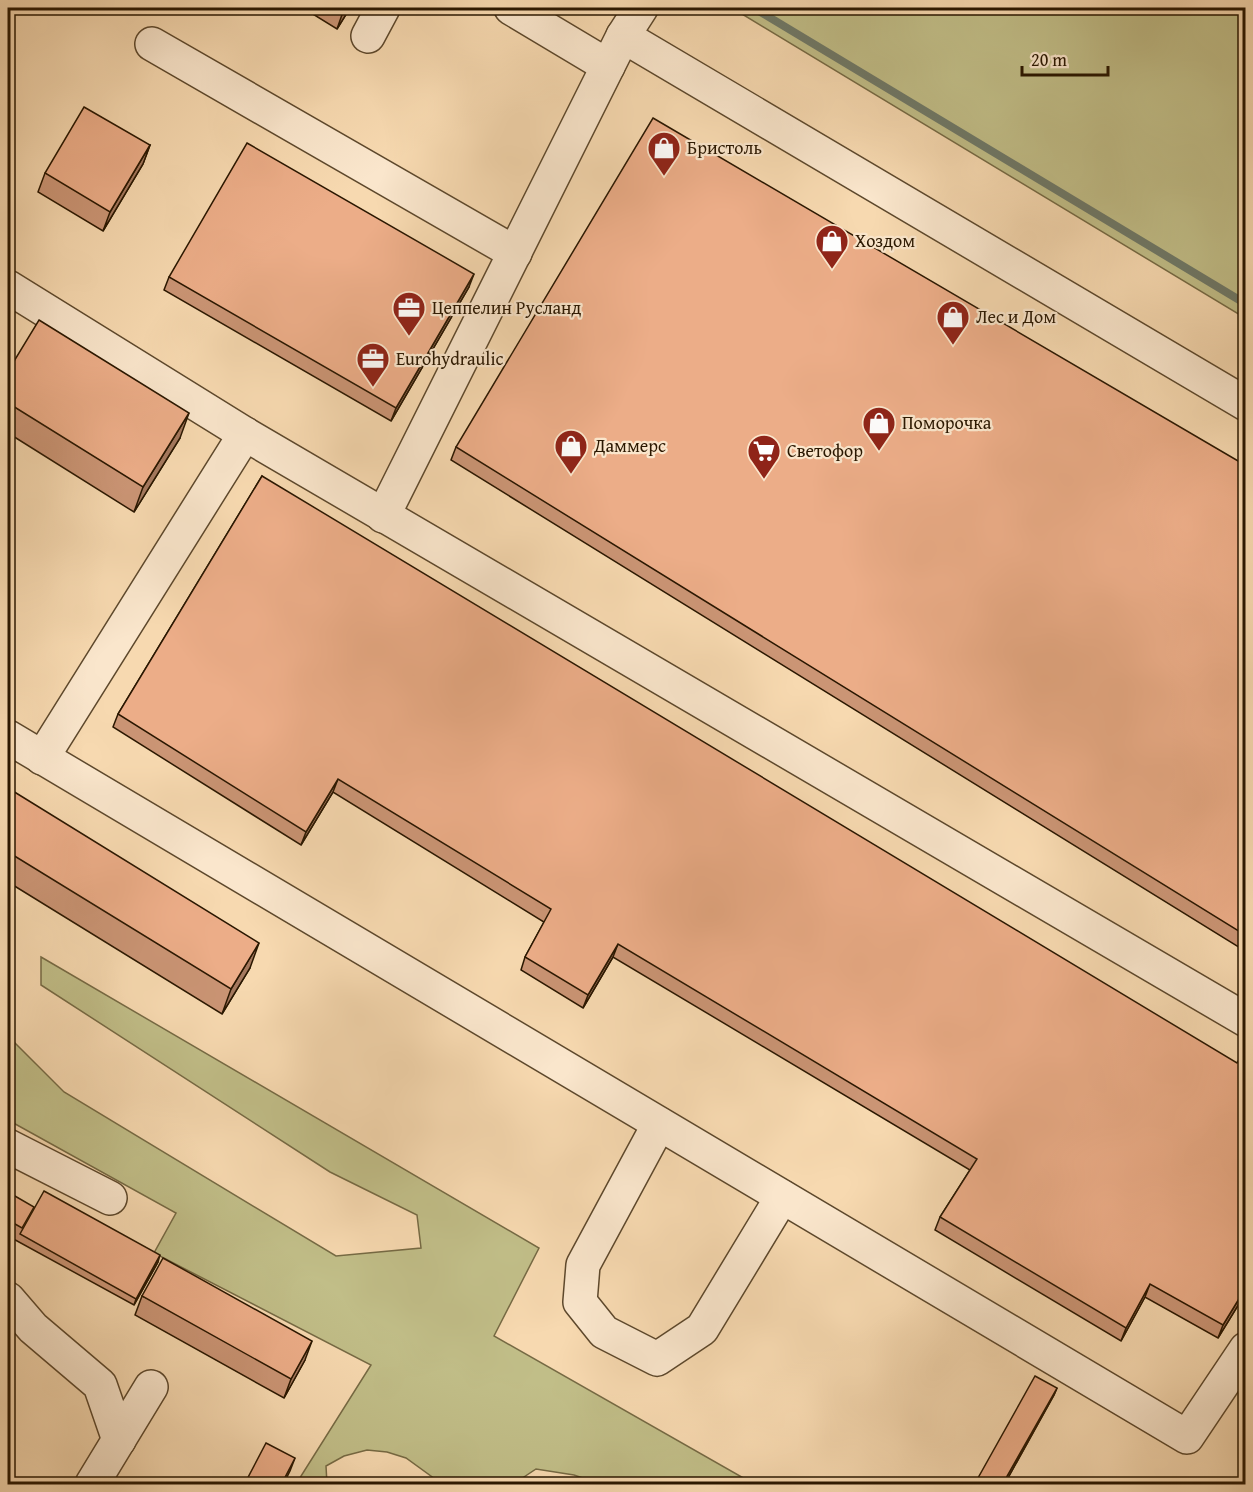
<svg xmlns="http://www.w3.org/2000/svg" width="1253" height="1492" font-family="'Gentium Book Plus',serif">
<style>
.green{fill:#c1be88;stroke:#766a44;stroke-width:1.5}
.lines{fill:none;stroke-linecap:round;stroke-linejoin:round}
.stream{stroke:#6f7968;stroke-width:8}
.minor-casing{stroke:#5d482c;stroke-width:36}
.minor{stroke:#fae6cc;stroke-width:33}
.wall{fill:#cb9575;stroke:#2a1700;stroke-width:1.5}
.shaded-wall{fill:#a5795f;stroke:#2a1700;stroke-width:1.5}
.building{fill:#ecad88;stroke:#2a1700;stroke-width:1.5}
.labels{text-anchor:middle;stroke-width:4.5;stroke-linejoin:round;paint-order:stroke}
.poi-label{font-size:18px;fill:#2a1700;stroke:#fae6cc;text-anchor:start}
</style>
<rect width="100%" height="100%" fill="#f7d9b0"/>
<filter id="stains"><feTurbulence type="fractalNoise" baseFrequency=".00333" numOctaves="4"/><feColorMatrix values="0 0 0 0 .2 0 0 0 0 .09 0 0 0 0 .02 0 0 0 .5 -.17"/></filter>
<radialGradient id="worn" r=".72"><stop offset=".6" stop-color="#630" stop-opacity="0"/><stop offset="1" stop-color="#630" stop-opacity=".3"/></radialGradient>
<g class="green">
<path d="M732 8H1241L1246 10 1245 318Z"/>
<path d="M41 957 539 1248 494 1336 754 1484H600L574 1475 536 1469 518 1481 516 1484H442L406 1458 387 1452 367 1450 344 1456 326 1466 327 1484H296L371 1365 154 1253 176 1213 8 1120V1036L64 1092 336 1256 421 1248 417 1215 330 1172 41 985Z"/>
</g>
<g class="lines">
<path class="stream" d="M754 8 1246 304"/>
<g class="minor-casing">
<g id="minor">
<path d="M511 8 608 66"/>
<path d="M368 36 383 8"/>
<path d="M623 36 1246 404"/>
<path d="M152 44 515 253"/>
<path d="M8 287 245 434 1246 1020"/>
<path d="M383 516 623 36 641 8"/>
<path d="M8 737 1187 1437 1246 1349"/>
<path d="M42 758 245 434"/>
<path d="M659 1124 583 1265 580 1302 604 1332 657 1359 702 1329 782 1197"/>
<path d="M8 1146 110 1198"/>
<path d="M8 1299 33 1328 100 1385 119 1440"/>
<path d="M92 1484 151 1387"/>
</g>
</g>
<use href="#minor" class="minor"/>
</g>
<g class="wall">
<path d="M303 8H350L337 29Z"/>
<path d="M150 145 143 164 103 231 38 192 45 173Z"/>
<path d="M169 277 469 287 391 421 164 290Z"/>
<path d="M8 371 180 438 134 512 8 433Z"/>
<path d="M456 447 1245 465V951L451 460Z"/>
<path d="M262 476 1245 1294 1218 1338 1145 1297 1121 1341 935 1230 940 1217 970 1170 613 957 583 1008 521 970 525 957 544 922 333 792 301 845 113 727 118 714Z"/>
<path d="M8 788 250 968 222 1014 8 882Z"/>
<path d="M8 1192 32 1213 158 1262 134 1305 8 1236Z"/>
<path d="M142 1296 305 1360 284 1398 135 1315Z"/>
<path d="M1057 1388 1054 1395 1004 1485H975L978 1478Z"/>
</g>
<g class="shaded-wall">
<path d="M345 8H350L337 29 344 9Z"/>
<path d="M150 145 143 164 103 231 110 212Z"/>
<path d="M474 274 469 287 391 421 396 408Z"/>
<path d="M189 413 180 438 134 512 143 487Z"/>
<path d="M338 779 333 792 301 845 306 832Z"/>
<path d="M259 943 250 968 222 1014 231 989Z"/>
<path d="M618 944 613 957 583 1008 588 995Z"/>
<path d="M160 1255 158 1262 134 1305 136 1299Z"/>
<path d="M1150 1284 1145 1297 1121 1341 1126 1328Z"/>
<path d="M1245 1289V1294L1218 1338 1223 1325Z"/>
<path d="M312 1341 305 1360 284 1398 291 1379Z"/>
<path d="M1057 1388 1054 1395 1004 1485H1002Z"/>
<path d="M295 1458 290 1471 283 1485H281Z"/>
</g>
<g class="building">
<path d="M84 107 150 145 110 212 45 173Z"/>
<path d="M653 118 1245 465V935L456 447Z"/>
<path d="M247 143 474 274 396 408 169 277Z"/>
<path d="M39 320 189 413 143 487 8 403V371Z"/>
<path d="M262 476 1237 1063 1245 1050V1289L1223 1325 1150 1284 1126 1328 940 1217 977 1159 618 944 588 995 525 957 551 909 338 779 306 832 118 714Z"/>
<path d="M8 788 259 943 231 989 8 852Z"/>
<path d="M44 1191 160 1255 136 1299 20 1234Z"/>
<path d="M8 1192 34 1207 22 1228 8 1220Z"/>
<path d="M163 1258 312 1341 291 1379 142 1296Z"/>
<path d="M1035 1376 1057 1388 1002 1485H990L978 1478Z"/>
<path d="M266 1443 295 1458 281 1485H244Z"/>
</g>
<defs>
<g id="shop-pin" transform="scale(1.725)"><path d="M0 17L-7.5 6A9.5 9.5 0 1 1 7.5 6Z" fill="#8f2418" stroke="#fae6cc"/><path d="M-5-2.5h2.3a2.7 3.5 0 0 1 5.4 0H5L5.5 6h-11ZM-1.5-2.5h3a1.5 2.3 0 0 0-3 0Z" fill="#fff"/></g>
<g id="office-pin" transform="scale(1.725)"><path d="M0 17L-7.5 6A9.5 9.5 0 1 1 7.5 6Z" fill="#8f2418" stroke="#fae6cc"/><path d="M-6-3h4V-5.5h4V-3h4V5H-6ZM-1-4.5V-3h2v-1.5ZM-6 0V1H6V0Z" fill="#fff"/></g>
<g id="supermarket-pin" transform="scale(1.725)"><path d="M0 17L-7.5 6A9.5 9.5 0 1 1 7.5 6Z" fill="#8f2418" stroke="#fae6cc"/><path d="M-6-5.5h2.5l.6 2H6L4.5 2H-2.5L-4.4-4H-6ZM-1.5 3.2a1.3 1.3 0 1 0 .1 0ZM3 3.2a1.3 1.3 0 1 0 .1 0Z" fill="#fff"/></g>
</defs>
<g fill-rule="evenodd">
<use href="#shop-pin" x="664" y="148"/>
<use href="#shop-pin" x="832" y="241"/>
<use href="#office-pin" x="409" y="308"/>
<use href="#shop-pin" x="953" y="317"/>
<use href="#office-pin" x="373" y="359"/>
<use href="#shop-pin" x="879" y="423"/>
<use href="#shop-pin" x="571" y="446"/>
<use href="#supermarket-pin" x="764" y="451"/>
</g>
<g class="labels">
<g class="poi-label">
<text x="687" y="154">Бристоль</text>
<text x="855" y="247">Хоздом</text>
<text x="432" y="314">Цеппелин Русланд</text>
<text x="976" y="323">Лес и Дом</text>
<text x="396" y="365">Eurohydraulic</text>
<text x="902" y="429">Поморочка</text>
<text x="594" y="452">Даммерс</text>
<text x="787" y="457">Светофор</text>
</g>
</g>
<rect width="1253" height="1492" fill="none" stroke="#f7d9b0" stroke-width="30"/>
<rect x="9" y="9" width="1235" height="1474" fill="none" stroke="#2a1700" stroke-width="3"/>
<rect x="15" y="15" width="1223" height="1462" fill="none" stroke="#2a1700" stroke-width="1.5"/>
<path d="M1022 66v9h86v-9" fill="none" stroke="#2a1700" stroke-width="3"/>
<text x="1031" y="66" font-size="18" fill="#2a1700" stroke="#fae6cc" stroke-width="4.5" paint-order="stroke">20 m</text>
<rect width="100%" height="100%" filter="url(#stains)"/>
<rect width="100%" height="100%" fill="url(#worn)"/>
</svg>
